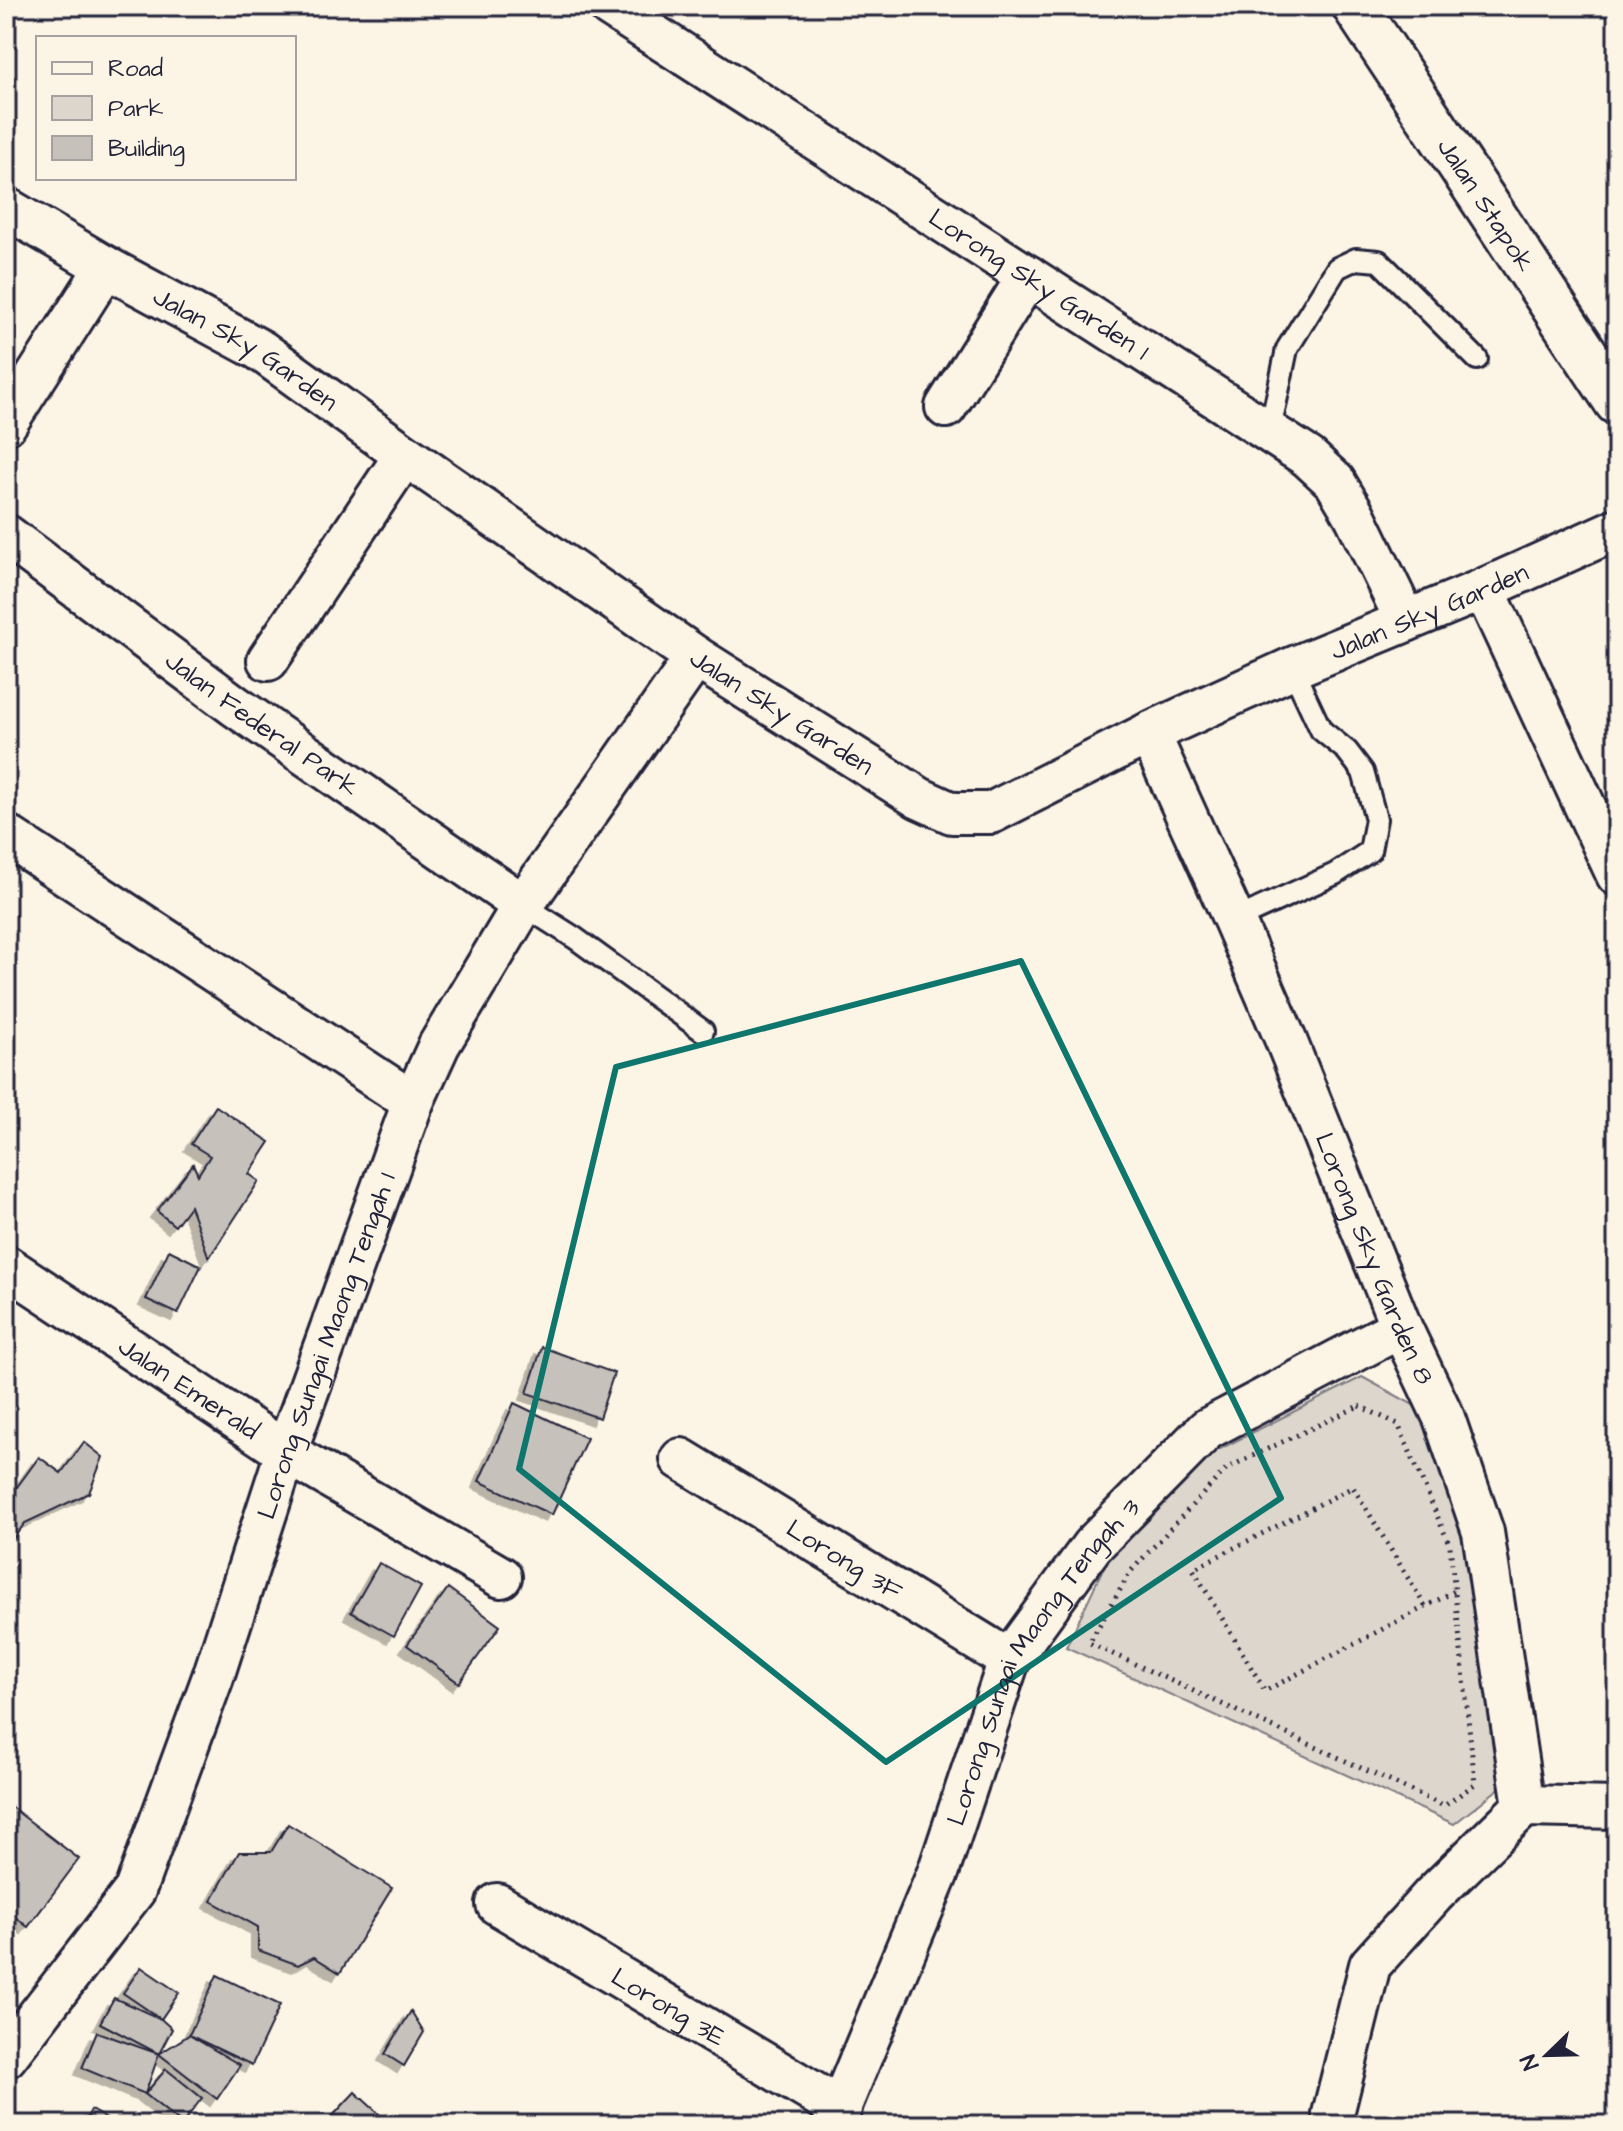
<svg xmlns="http://www.w3.org/2000/svg" width="1623" height="2131" font-family="'Architects Daughter',sans-serif">
<style>
.green{fill:#dcd6cc;stroke:#7f7c84;stroke-width:2}
.building{fill:#c6c1bb;stroke:#22223b;stroke-width:2;filter:url(#shadow)}
.lines{fill:none;stroke-linecap:round;stroke-linejoin:round}
.service-casing{stroke:#22223b;stroke-width:26}
.minor-casing{stroke:#22223b;stroke-width:46}
.secondary-casing{stroke:#22223b;stroke-width:50}
.path{stroke:#22223b;stroke-width:5;stroke-dasharray:2 6;stroke-linecap:butt}
.service{stroke:#fcf5e5;stroke-width:20}
.minor{stroke:#fcf5e5;stroke-width:40}
.secondary{stroke:#fcf5e5;stroke-width:44}
.marked{fill:none;stroke:#0f766e;stroke-width:6;stroke-linejoin:round}
.labels{text-anchor:middle;stroke-width:6;stroke-linejoin:round;paint-order:stroke}
.street-label{font-size:26px;fill:#22223b;stroke:#fcf5e5}
</style>
<defs>
<filter id="shadow"><feDropShadow dx="-7" dy="7" stdDeviation="0" flood-color="#0004"/></filter>
</defs>
<rect width="100%" height="100%" fill="#fcf5e5"/>
<filter id="ink" filterUnits="userSpaceOnUse"><feTurbulence type="fractalNoise" baseFrequency=".0125" numOctaves="2"/><feDisplacementMap in="SourceGraphic" scale="16" xChannelSelector="R" yChannelSelector="G"/><feConvolveMatrix kernelMatrix="1 2 1 2 8 2 1 2 1" color-interpolation-filters="sRGB"/></filter>
<g filter="url(#ink)">
<path class="green" d="M1362 1377 1421 1409 1473 1536 1502 1786 1454 1824 1066 1647 1108 1558 1212 1453Z"/>
<g class="building">
<path d="M216 1106 270 1142 249 1174 259 1181 209 1258 190 1206 175 1226 157 1211 193 1164 198 1175 210 1156 191 1144Z"/>
<path d="M169 1250 201 1266 178 1314 146 1299Z"/>
<path d="M542 1347 614 1373 599 1418 527 1393Z"/>
<path d="M514 1403 587 1438 552 1515 479 1481Z"/>
<path d="M84 1442 103 1457 89 1493 25 1523 6 1548V1502L39 1457 61 1473Z"/>
<path d="M379 1563 421 1587 394 1636 351 1612Z"/>
<path d="M448 1588 500 1626 459 1683 407 1645Z"/>
<path d="M6 1803 79 1859 28 1927 6 1910Z"/>
<path d="M288 1824 392 1888 340 1973 314 1957 298 1965 258 1950V1927L211 1901 239 1852H271Z"/>
<path d="M141 1967 179 1993 161 2019 123 1993Z"/>
<path d="M217 1975 280 2005 252 2065 189 2035Z"/>
<path d="M114 1998 161 2019 172 2029 159 2054 100 2023Z"/>
<path d="M411 2011 424 2032 404 2066 385 2054Z"/>
<path d="M97 2032 159 2054 145 2094 82 2068Z"/>
<path d="M189 2035 240 2065 217 2099 159 2054Z"/>
<path d="M166 2069 202 2098 182 2124 145 2094Z"/>
<path d="M355 2092 391 2125H347L329 2120Z"/>
<path d="M91 2110 117 2125H83Z"/>
</g>
<g class="lines">
<g class="service-casing">
<g id="service">
<path d="M1270 430 1287 349 1337 268 1356 259 1379 261 1477 359"/>
<path d="M523 905 575 938 703 1031"/>
<path d="M1234 920 1335 874 1370 851 1376 819 1363 772 1347 751 1321 730 1292 668"/>
</g>
</g>
<g class="minor-casing">
<g id="minor">
<path id="s1" d="M609 6 1308 457 1335 482 1354 514 1406 621"/>
<path id="s2" d="M6 208 106 267 260 350 405 455 696 657 919 798 952 813H991L1149 733 1292 668 1484 589 1617 529"/>
<path d="M946 407 1028 276"/>
<path d="M6 424 106 267"/>
<path id="s3" d="M6 535 235 706 523 905"/>
<path d="M1484 589 1617 875"/>
<path d="M268 660 405 455"/>
<path id="s4" d="M1149 733 1234 920 1285 1038 1401 1327 1444 1418 1483 1532 1524 1806"/>
<path d="M6 835 413 1102"/>
<path id="s5" d="M6 1266 286 1452 501 1577"/>
<path id="s6" d="M681 1459 1009 1660"/>
<path d="M1524 1806 1617 1808"/>
<path id="s7" d="M497 1904 841 2109"/>
<path id="s8" d="M6 2057 135 1890 213 1677 286 1452 413 1102 439 1045 523 905 696 657"/>
<path id="s9" d="M833 2125 939 1870 1009 1660 1092 1546 1207 1429 1401 1327"/>
<path d="M1334 2125 1333 2114 1370 1965 1434 1894 1524 1806"/>
</g>
</g>
<g class="secondary-casing">
<g id="secondary">
<path id="s10" d="M1355 6 1617 402"/>
</g>
</g>
<g class="path">
<path d="M1359 1406 1398 1424 1450 1546 1475 1784 1444 1806 1089 1643 1131 1571 1227 1468Z"/>
<path d="M1425 1606 1353 1487 1193 1569 1265 1691 1455 1591"/>
</g>
<use href="#service" class="service"/>
<use href="#minor" class="minor"/>
<use href="#secondary" class="secondary"/>
</g>
</g>
<path class="marked" d="M1021 961 1281 1498 886 1762 519 1469 616 1067Z"/>
<g class="labels">
<g class="street-label">
<text dy="9" stroke="none"><textPath href="#s10" startOffset="238">Jalan Stapok</textPath></text>
<text dy="9" stroke="none"><textPath href="#s1" startOffset="512">Lorong Sky Garden 1</textPath></text>
<text dy="9" stroke="none"><textPath href="#s2" startOffset="278">Jalan Sky Garden</textPath></text>
<text dy="9" stroke="none"><textPath href="#s2" startOffset="1646">Jalan Sky Garden</textPath></text>
<text dy="9" stroke="none"><textPath href="#s2" startOffset="926">Jalan Sky Garden</textPath></text>
<text dy="9" stroke="none"><textPath href="#s3" startOffset="318">Jalan Federal Park</textPath></text>
<text dy="9" stroke="none"><textPath href="#s4" startOffset="572">Lorong Sky Garden 8</textPath></text>
<text dy="9" stroke="none"><textPath href="#s8" startOffset="788">Lorong Sungai Maong Tengah 1</textPath></text>
<text dy="9" stroke="none"><textPath href="#s5" startOffset="220">Jalan Emerald</textPath></text>
<text dy="9" stroke="none"><textPath href="#s6" startOffset="192">Lorong 3F</textPath></text>
<text dy="9" stroke="none"><textPath href="#s9" startOffset="512">Lorong Sungai Maong Tengah 3</textPath></text>
<text dy="9" stroke="none"><textPath href="#s7" startOffset="200">Lorong 3E</textPath></text>
</g>
</g>
<rect width="1623" height="2131" fill="none" stroke="#fcf5e5" stroke-width="32"/>
<rect x="16" y="16" width="1591" height="2099" fill="none" stroke="#22223b" stroke-width="3" filter="url(#ink)"/>
<rect x="36" y="36" width="260" height="144" fill="#fcf5e5" stroke="#a5a1a1" stroke-width="2"/>
<rect x="52" y="62" width="40" height="12" fill="#fcf5e5" stroke="#a5a1a1" stroke-width="2"/>
<text x="108" y="76" font-size="24" fill="#22223b">Road</text>
<rect x="52" y="96" width="40" height="24" fill="#dcd6cc" stroke="#a5a1a1" stroke-width="2"/>
<text x="108" y="116" font-size="24" fill="#22223b">Park</text>
<rect x="52" y="136" width="40" height="24" fill="#c6c1bb" stroke="#a5a1a1" stroke-width="2"/>
<text x="108" y="156" font-size="24" fill="#22223b">Building</text>
<g transform="translate(1547 2055) rotate(247)" stroke="#fcf5e5" stroke-width="6" paint-order="stroke">
<path d="M0-6L14 30L0 20L-14 30Z" fill="#22223b"/>
<text y="-12" font-size="22" font-weight="bold" text-anchor="middle" fill="#22223b">N</text>
</g>
</svg>
